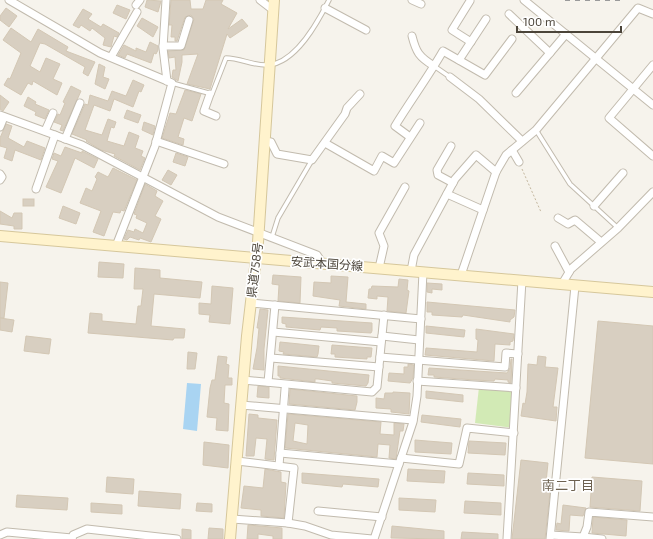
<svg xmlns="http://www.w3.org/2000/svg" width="653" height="539" font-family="'Exo 2','Noto Sans JP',sans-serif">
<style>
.green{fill:#d2eab5}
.water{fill:#a9d4f2}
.building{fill:#d8cfc1;stroke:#d3c7b4;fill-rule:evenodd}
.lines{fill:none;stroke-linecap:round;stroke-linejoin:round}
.lane-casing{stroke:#c2bbae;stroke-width:5.5}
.street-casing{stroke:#c2bbae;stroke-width:9}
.secondary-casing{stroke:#d6c79b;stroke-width:12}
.path{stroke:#c4b79f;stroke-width:1;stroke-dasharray:2 2;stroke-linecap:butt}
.lane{stroke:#fff;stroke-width:3.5}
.street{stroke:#fff;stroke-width:7}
.secondary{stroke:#fff3cd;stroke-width:10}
.rail{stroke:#9a9a9a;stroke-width:2;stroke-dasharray:5 5;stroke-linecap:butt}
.labels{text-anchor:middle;stroke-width:3.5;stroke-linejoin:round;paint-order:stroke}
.street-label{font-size:12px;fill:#4b4439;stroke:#fff}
.neighbourhood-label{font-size:13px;fill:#6e6250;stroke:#fff}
</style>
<rect width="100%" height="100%" fill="#f6f3ec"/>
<path class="green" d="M479 387 517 391 513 428 475 423Z"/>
<path class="water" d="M187 383 201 384 197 431 183 429Z"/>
<g class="building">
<path d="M147 0 161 1 158 12 145 7Z"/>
<path d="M171 0H190L191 9H203L206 0H223L221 4 237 13 228 29 242 19 248 26 230 38 227 34 210 89 187 84 198 54 182 55V62L178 81 172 77 173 70H176L175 57 169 58 168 51 184 50 194 19 191 15 185 17 177 41H175V37H171L172 25H169Z"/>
<path d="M117 5 130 10 126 19 113 13Z"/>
<path d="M6 8 17 16 9 27 0 20V16Z"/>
<path d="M83 9 92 14 88 19 101 27 103 24 119 33 117 37 114 36 111 47 103 45 105 38 92 28 90 31 81 25 79 28 73 25Z"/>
<path d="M142 18 158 27 153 37 137 26Z"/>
<path d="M11 28 31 42 38 29 68 47 66 51 95 62 88 76 83 73 85 67 45 44 40 43 30 66 40 72 46 58 60 64 53 79 62 83 57 95 33 81 32 85 28 83 21 95 4 85 8 78 10 79 21 53 3 40Z"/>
<path d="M150 42 158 46V50L156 54 154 53 151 63 127 54 125 58 118 55 124 45 136 51V48L146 52Z"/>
<path d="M99 64 105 67 103 77 109 79 105 89 95 84Z"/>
<path d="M133 80 144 85 141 92 139 91 133 107 114 99 110 111 94 105 85 130 102 135 108 119 116 122 114 128 111 127 107 141 124 146 129 132 139 136 135 148 143 151 141 156 145 158 140 170 114 156 115 154 101 150 86 141 87 140 72 134 85 104 88 105 90 95 108 101 112 91 126 96Z"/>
<path d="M71 86 81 91 63 131 60 130 62 125 54 122 58 114 60 115 65 103 63 102Z"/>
<path d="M185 90 201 94 192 121 184 118 178 137 184 139 183 145 162 138 170 113 176 114Z"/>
<path d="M0 95 9 102 3 111 0 109Z"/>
<path d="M28 97 36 102 35 104 49 110 45 119 35 115 36 112 24 106Z"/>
<path d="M127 110 141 115 138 123 124 118Z"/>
<path d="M144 122 155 126 153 135 142 130Z"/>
<path d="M6 124 12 126 8 138 24 147 27 141 45 148 41 160 15 150 12 161 4 158 7 148 0 146V138Z"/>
<path d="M65 147 82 153V151L98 159 94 168 75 158 61 193 46 187 58 161 52 159 54 153 61 156Z"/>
<path d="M176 153 188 157 185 166 173 162Z"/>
<path d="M113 168 137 180 124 211 121 210 120 213 113 212 104 236 93 232 101 211 80 203 86 188 92 191 97 179 95 177 98 172 108 177Z"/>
<path d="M168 170 177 175 171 185 162 180Z"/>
<path d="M145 184 157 191 155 196 163 201 155 216 161 219 151 242 140 238 139 240 130 237 127 240 124 239 128 230 134 232 135 229 143 233 147 223 136 218 137 215 134 214Z"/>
<rect x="23" y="199" width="11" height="7"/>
<path d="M63 206 80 213 76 224 59 218Z"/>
<path d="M0 211 12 218 14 213H22V229H14V226L0 224Z"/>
<path d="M99 262 124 264 123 278 98 277Z"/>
<path d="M135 268 160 270V278L202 282 200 298 154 294 151 326 185 329 184 338H174L173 340 88 333 90 313 102 314V321L136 324 138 306H141L143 289H134Z"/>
<path d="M273 275 301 277 300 303 278 301 279 285 272 284Z"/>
<path d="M331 276 348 277 346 302 366 304V309L339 306 340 300 313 296 314 282 331 283Z"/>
<path d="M399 279 408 280 407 290 409 291 406 313 387 311 388 297 377 296V299L368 298 369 289H371L372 286 398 287Z"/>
<path d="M0 282 8 283 4 318H0Z"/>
<path d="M427 283 442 284V290L432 289V293L427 292Z"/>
<path d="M212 286 233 288 230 324 209 322 210 315 199 314V303L211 304Z"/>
<path d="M427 302 515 310 514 317 510 320V322L463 315 462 317 432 315V312H427Z"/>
<path d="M260 309 268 310 264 349V370L253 369 257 348 259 328H257Z"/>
<path d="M282 317 372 323V331L371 333 337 331V328L321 327 320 330 286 327V324L282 323Z"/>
<path d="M0 318 14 320 12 332 0 330Z"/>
<path d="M598 321 653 326V464L585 458Z"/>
<path d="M426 326 465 330 464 337 426 333Z"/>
<path d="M476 329 514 334 513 341 510 342V345L495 344 494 361 425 355 426 348 477 352 478 340 476 339Z"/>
<path d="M26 336 51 339 49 354 24 351Z"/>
<path d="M280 342 319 346 318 354 317 357 283 354 284 352 279 351Z"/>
<path d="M332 345 372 348 371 357H367V359L335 357V354H331Z"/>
<path d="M188 352 197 353 195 369H187Z"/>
<path d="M218 356 227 357 226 364 229 365 228 378H232V385H225L224 403 229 404 228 431 216 430 217 418 207 417 210 388 212 380H215Z"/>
<path d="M538 356 546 357 545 367 558 368 553 407H557L556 421 521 416 523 403 525 404 527 392 528 364 537 365Z"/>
<path d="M511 359H512L511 383 508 382V380L495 379 494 381 475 380 434 377V375H428L429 368 507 373 510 368Z"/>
<path d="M408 364 414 365 413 378 410 383 388 381 389 373 404 374V367H408Z"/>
<path d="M278 366 369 375 368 383 366 386 332 383V381L318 379H315V382L280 378V376H278Z"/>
<path d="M258 386 269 387V398L257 397Z"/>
<path d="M290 389 357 396V402L355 410 289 404Z"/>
<path d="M426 391 463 395V402L426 398Z"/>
<path d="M393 392 410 393 409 414 391 412V409L376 408V398L384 399 385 393H393Z"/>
<path d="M249 414 258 415V418L277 420 274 460 265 459 267 439 256 438 254 456H246Z"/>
<path d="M288 414 381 422 380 434 394 435V423L404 424 403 431H400L396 459 389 458 390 445 378 444 377 457 285 448ZM295 423 308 425 307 444 293 441Z"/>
<path d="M422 415 461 419 460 427 421 422Z"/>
<path d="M415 440 452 443 451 454 415 452Z"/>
<path d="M469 441 506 443 505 455 468 453Z"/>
<path d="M204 442 229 445 228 468 203 465Z"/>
<path d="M521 460 548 463 546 482 551 483 545 539H512Z"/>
<path d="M265 469 281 472V482L286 483 284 518 261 516V510L241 508 244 486 263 488Z"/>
<path d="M408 469 445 471 444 483 407 481Z"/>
<path d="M302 473 379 479 378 487 343 484 342 487 302 483Z"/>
<path d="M468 473 504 475V486L467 484Z"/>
<path d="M107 477 134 479 133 494 106 492Z"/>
<path d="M592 477 642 481 640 511 590 507Z"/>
<path d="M139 491 181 494 180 509 138 506Z"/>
<path d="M17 495 68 498 67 510 16 507Z"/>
<path d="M399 498 436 500 435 512 399 510Z"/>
<path d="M465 501 501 503V515L464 513Z"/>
<path d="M91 503 122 505V514L91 512Z"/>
<path d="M197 503 212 504V512L196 511Z"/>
<path d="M563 505 586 508 583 516 570 515 569 531 556 530 557 523 561 524Z"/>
<path d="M593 517 627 520 626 536 592 533Z"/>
<path d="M248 525 282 528V539H273V536L258 534V539H247Z"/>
<path d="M392 526 444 531V539L391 538Z"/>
<path d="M209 528 223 529V539H208Z"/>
<path d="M182 529 191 530V539H182Z"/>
<path d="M462 532 498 534V539H461Z"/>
</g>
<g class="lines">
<g class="lane-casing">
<g id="lane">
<path d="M434 66 450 77"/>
<path d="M172 83 212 94 226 58C240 58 254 66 268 65 296 63 318 22 329 0"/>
<path d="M536 130 570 184 618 228"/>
<path d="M272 237 278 218 312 160"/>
</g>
</g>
<g class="street-casing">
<g id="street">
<path d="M9 0 100 53 172 83 155 146 116 246"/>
<path d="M166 0 163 48 167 81"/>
<path d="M260 0 273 10"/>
<path d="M412 0 421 4"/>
<path d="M524 0 653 105"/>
<path d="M470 1 452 30 471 42"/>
<path d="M136 5 140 0"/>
<path d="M325 8 366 30"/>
<path d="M509 14 550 53"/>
<path d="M412 36C416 52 419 57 434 66"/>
<path d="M163 46H181L189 20"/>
<path d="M111 57 137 12"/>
<path d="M459 60 486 19"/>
<path d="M653 65 609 118 653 156"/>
<path d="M450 77 479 99 522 141"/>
<path d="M516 93 566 34"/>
<path d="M210 94 204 111 216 116"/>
<path d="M0 115 82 145 218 217 317 255 323 264"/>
<path d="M0 127 4 117"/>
<path d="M45 131 53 113"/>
<path d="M410 137 395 126C411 100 428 77 443 51L485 75 512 39"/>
<path d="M65 139 80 103"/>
<path d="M156 141 224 164"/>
<path d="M264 141 271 142 277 154 312 160 345 114 347 108 360 94"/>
<path d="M325 143 374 171 382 156 394 163 420 123"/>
<path d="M451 146 437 170 438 175 453 183"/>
<path d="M512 150 519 162"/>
<path d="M0 174 2 177 0 180"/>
<path d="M36 189 55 135"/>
<path d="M447 194 483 210"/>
<path d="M594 206 623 173"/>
<path d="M558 218 568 224 575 220 601 242"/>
<path d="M555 246 569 272"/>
<path d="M379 268 384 246 379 233 405 187"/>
<path d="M411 271 414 255 455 179 476 155 496 172"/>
<path d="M461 275 496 172 506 155 536 130 638 8 653 14"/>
<path d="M562 284 571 269 618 228 653 192"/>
<path d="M251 303 421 319"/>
<path d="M273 332 381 342"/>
<path d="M382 336 419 340"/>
<path d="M380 357 505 367 506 353 518 354"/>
<path d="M271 358 379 367"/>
<path d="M243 380 372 392 377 387 384 315"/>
<path d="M417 381 516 388"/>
<path d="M268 382 275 305"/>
<path d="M241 405 413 420"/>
<path d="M280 453 399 464"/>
<path d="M401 458 459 464 467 428 514 433"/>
<path d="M237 461 294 468 288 523"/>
<path d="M279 466 285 389"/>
<path d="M318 511 382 517"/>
<path d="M232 519 288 523 305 526 331 535 372 539"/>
<path d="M0 535 7 532 72 538"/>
<path d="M551 535 583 537 587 527 589 512 653 517"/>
<path d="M583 537 602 539"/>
<path d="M72 539 73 535 87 529 177 539"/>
<path d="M374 539 413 422 417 396 423 272"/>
<path d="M507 539 522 280"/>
<path d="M550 539 575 286"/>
</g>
</g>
<g class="secondary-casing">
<g id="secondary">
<path d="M0 236 653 292"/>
<path d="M230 539 247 336 258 242 274 0"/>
</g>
</g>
<path class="path" d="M522 169 541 212"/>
<use href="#lane" class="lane"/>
<use href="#street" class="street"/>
<use href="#secondary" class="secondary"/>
<path class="rail" d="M565 0H621"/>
</g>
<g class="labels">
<g class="street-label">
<text transform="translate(327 264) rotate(4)" y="4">安武本国分線</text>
<text transform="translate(255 270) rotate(-83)" y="4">県道758号</text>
</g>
<g class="neighbourhood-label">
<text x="568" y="490">南二丁目</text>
</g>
</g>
<path d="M517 26v6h104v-6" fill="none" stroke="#4b4439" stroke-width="2"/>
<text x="523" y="26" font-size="12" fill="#4b4439" stroke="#ffffff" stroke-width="3" paint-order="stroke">100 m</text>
</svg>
